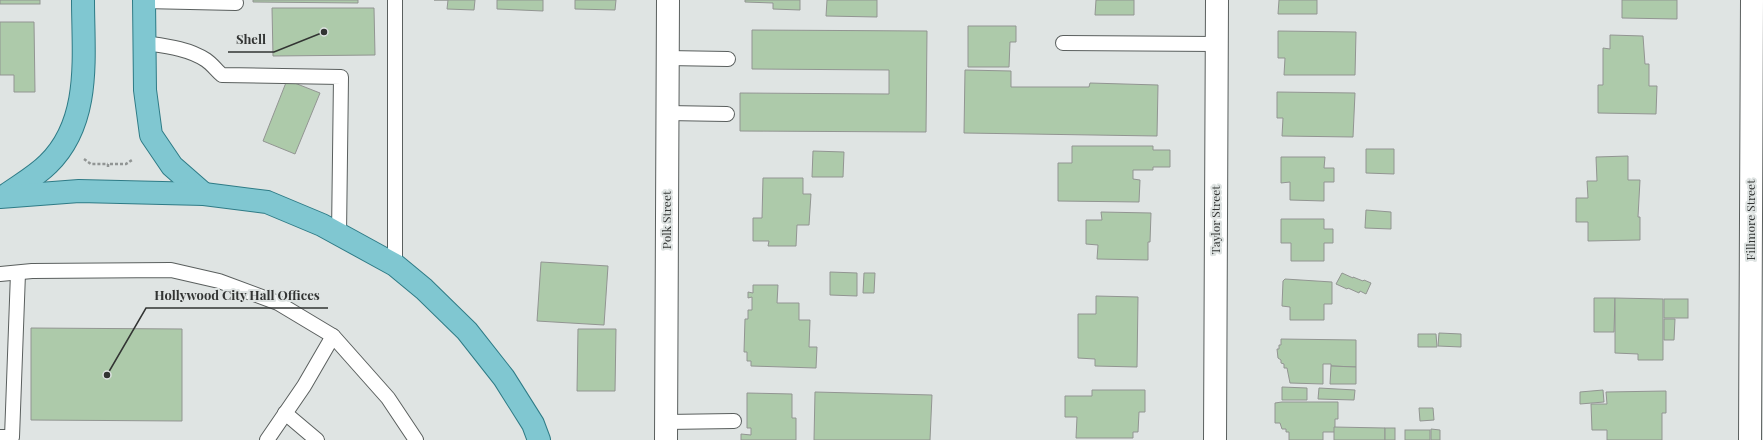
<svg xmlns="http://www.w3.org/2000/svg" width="1763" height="440" font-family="'Playfair Display',serif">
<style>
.building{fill:#adcaaa;stroke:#929592}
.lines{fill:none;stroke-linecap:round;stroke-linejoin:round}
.service-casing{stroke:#5a5f5e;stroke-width:16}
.minor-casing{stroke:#5a5f5e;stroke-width:24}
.primary-casing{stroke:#2e7b86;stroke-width:24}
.path{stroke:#919594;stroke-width:2.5;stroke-dasharray:3 2;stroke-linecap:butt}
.service{stroke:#fff;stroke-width:14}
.minor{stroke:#fff;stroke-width:22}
.primary{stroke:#80c7d1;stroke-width:22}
.labels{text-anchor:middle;stroke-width:4;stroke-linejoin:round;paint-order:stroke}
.street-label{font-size:12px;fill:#323433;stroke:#dfe4e3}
.leader{fill:none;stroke:#323433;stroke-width:1.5}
.callout-dot{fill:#323433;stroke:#dfe4e3;stroke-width:1.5}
.callout-label{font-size:13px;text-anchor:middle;font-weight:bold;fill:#323433;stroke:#dfe4e3;stroke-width:4;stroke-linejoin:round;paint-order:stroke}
</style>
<rect width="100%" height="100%" fill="#dfe4e3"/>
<g class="building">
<rect x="0" y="0" width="40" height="4"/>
<path d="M253 0H358V3L253 2Z"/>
<path d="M434 0H475L474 10 447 9 448 0Z"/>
<path d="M497 0H543V11L497 9Z"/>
<path d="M575 0H616L615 10 575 9Z"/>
<path d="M745 0H800V10L773 9V3L745 2Z"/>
<path d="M827 0H877V17L826 16Z"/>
<path d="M1096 0H1134V15H1095Z"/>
<path d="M1279 0H1317V14H1278Z"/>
<path d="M1622 0H1677V19L1622 18Z"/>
<path d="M272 8H374L375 55 273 56Z"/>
<path d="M0 22H34L35 92H14V75H0Z"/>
<path d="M968 26H1016V42H1010L1009 67H968Z"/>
<path d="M752 30 927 31 926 132 740 131V93L889 94V70L752 69Z"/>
<path d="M1278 31 1356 32 1355 75H1284L1285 58H1278Z"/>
<path d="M1610 35 1643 36 1645 64H1649V86H1657L1656 114 1598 113V85H1603V48L1610 49Z"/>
<path d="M965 70 1011 71V87H1089L1090 83 1158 85 1157 136 964 133Z"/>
<path d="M287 80 320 93 295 154 263 141Z"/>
<path d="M1277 92 1355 93 1353 137 1282 136 1283 118H1277Z"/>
<path d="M1072 146H1153V150H1170V167H1153V170H1133V179L1140 180 1139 202 1058 201V163H1072Z"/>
<path d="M1366 149H1394V174L1366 173Z"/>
<path d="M813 151 844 152 843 177H812Z"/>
<path d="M1628 156V180H1640L1638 217H1640V240L1588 241V222H1576V198H1588L1587 181H1597L1596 157Z"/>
<path d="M1281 157H1325L1324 168H1334V182H1324V201L1290 200V182L1281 183Z"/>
<path d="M763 178H803V194H811L809 225H797L796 246H768L769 241H753V218H762Z"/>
<path d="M1366 210 1391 212V229L1365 228Z"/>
<path d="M1101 212 1151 213 1150 242H1148V260L1097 259 1098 245 1086 244V220H1102Z"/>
<path d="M1281 219H1324V229H1333V243H1324V261H1291V243H1281Z"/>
<path d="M541 262 608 266 604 325 537 321Z"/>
<path d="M830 272 857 273V296L830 295Z"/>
<path d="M864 273H875L874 293H863Z"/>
<path d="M1342 273 1353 278V277L1363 281 1364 280 1371 283 1366 294 1360 291 1359 293 1348 288 1347 289 1336 284Z"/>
<path d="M1285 279 1332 282V304H1324V320H1290V307L1282 306 1283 281Z"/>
<path d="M753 285H778L777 303H799V320H810L809 347H817L816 368 751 366V361H747V352H744L745 319H748V310H752V297L748 298V292L753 293Z"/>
<path d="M1096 296 1138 297 1137 367 1095 366V359L1078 358V314H1096Z"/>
<path d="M1594 298H1615L1614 332H1594Z"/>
<path d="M1615 298 1663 299V360H1638V354L1615 353Z"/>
<rect x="1664" y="299" width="24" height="19"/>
<path d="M1664 319H1675L1674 340H1664Z"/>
<path d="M31 328 182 329V421L31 420Z"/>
<path d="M578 329H616L615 391H577Z"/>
<path d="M1439 333 1461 334V347L1438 346Z"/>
<path d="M1418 334H1436L1437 347H1418Z"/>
<path d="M1281 339 1356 340V367L1331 366V364H1323V384L1290 383 1287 368H1284V364L1281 363V360L1278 358 1277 349H1279V345H1281Z"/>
<path d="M1331 366 1356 367V384H1330Z"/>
<path d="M1282 387 1307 388V400H1282Z"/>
<path d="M1319 388 1355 390 1354 400 1318 399Z"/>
<path d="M1092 390H1145V412H1139L1138 432H1133V438H1076L1077 417H1065V396H1092Z"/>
<path d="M1603 390 1604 402 1580 404V392Z"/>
<path d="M1666 391V413H1662V440H1607V430H1592L1591 404H1607L1606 392Z"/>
<path d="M815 392 932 395 930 440H814Z"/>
<path d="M747 393 792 394V418H796V440H741V434L751 435V428H747Z"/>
<path d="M1282 402H1338V419H1335V432H1323V440H1289V432H1286V429H1282L1280 423H1275V403Z"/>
<path d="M1419 408H1433L1434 420 1420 421Z"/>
<path d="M1334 427 1385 428V440H1334Z"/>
<rect x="1385" y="428" width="10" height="12"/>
<path d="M1431 429 1440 430V440H1431Z"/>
<rect x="1405" y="430" width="25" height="10"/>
</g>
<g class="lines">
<g class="service-casing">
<g id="service">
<path d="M395 0V265"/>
<path d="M144 1 236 3"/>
<path d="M144 43C165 46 188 48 206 60 212 64 217 71 222 75L341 77 339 234"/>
<path d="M1063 43 1217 44"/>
<path d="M667 58 728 59"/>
<path d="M667 113 727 114"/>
<path d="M0 274 32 271 171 270 219 281 278 303 333 336 304 386 267 440"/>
<path d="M333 336 388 398 416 440"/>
<path d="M285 413 317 440"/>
<path d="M666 422 734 421"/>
<path d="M0 437H12L18 273"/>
</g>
</g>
<g class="minor-casing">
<g id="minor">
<path d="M666 440 668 0"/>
<path d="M1215 440 1217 0"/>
<path d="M1750 440 1752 0"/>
</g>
</g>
<g class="primary-casing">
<g id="primary">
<path d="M144 0 145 90 151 135 172 166 204 194"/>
<path d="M6 195C20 185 36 176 48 164 92 121 83 56 83 0"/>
<path d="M0 197 79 191 204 194 267 202 322 225 395 265 424 289 467 331 504 378 533 424 539 440"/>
</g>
</g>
<g class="path">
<path d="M84 159 91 164H108"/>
<path d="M108 167V164H126L132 160"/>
</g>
<use href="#service" class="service"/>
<use href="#minor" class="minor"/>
<use href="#primary" class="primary"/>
</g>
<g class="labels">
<g class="street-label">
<text transform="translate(667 220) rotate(-90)" y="4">Polk Street</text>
<text transform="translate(1216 220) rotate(-90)" y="4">Taylor Street</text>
<text transform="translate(1751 220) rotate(-90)" y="4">Fillmore Street</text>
</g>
</g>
<path class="leader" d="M324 32L274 52H228M107 375L146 308H328"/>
<g class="callout-dot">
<circle cx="324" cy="32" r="4"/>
<circle cx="107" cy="375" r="4"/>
</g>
<g class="callout-label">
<text x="251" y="44">Shell</text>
<text x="237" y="300">Hollywood City Hall Offices</text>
</g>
</svg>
